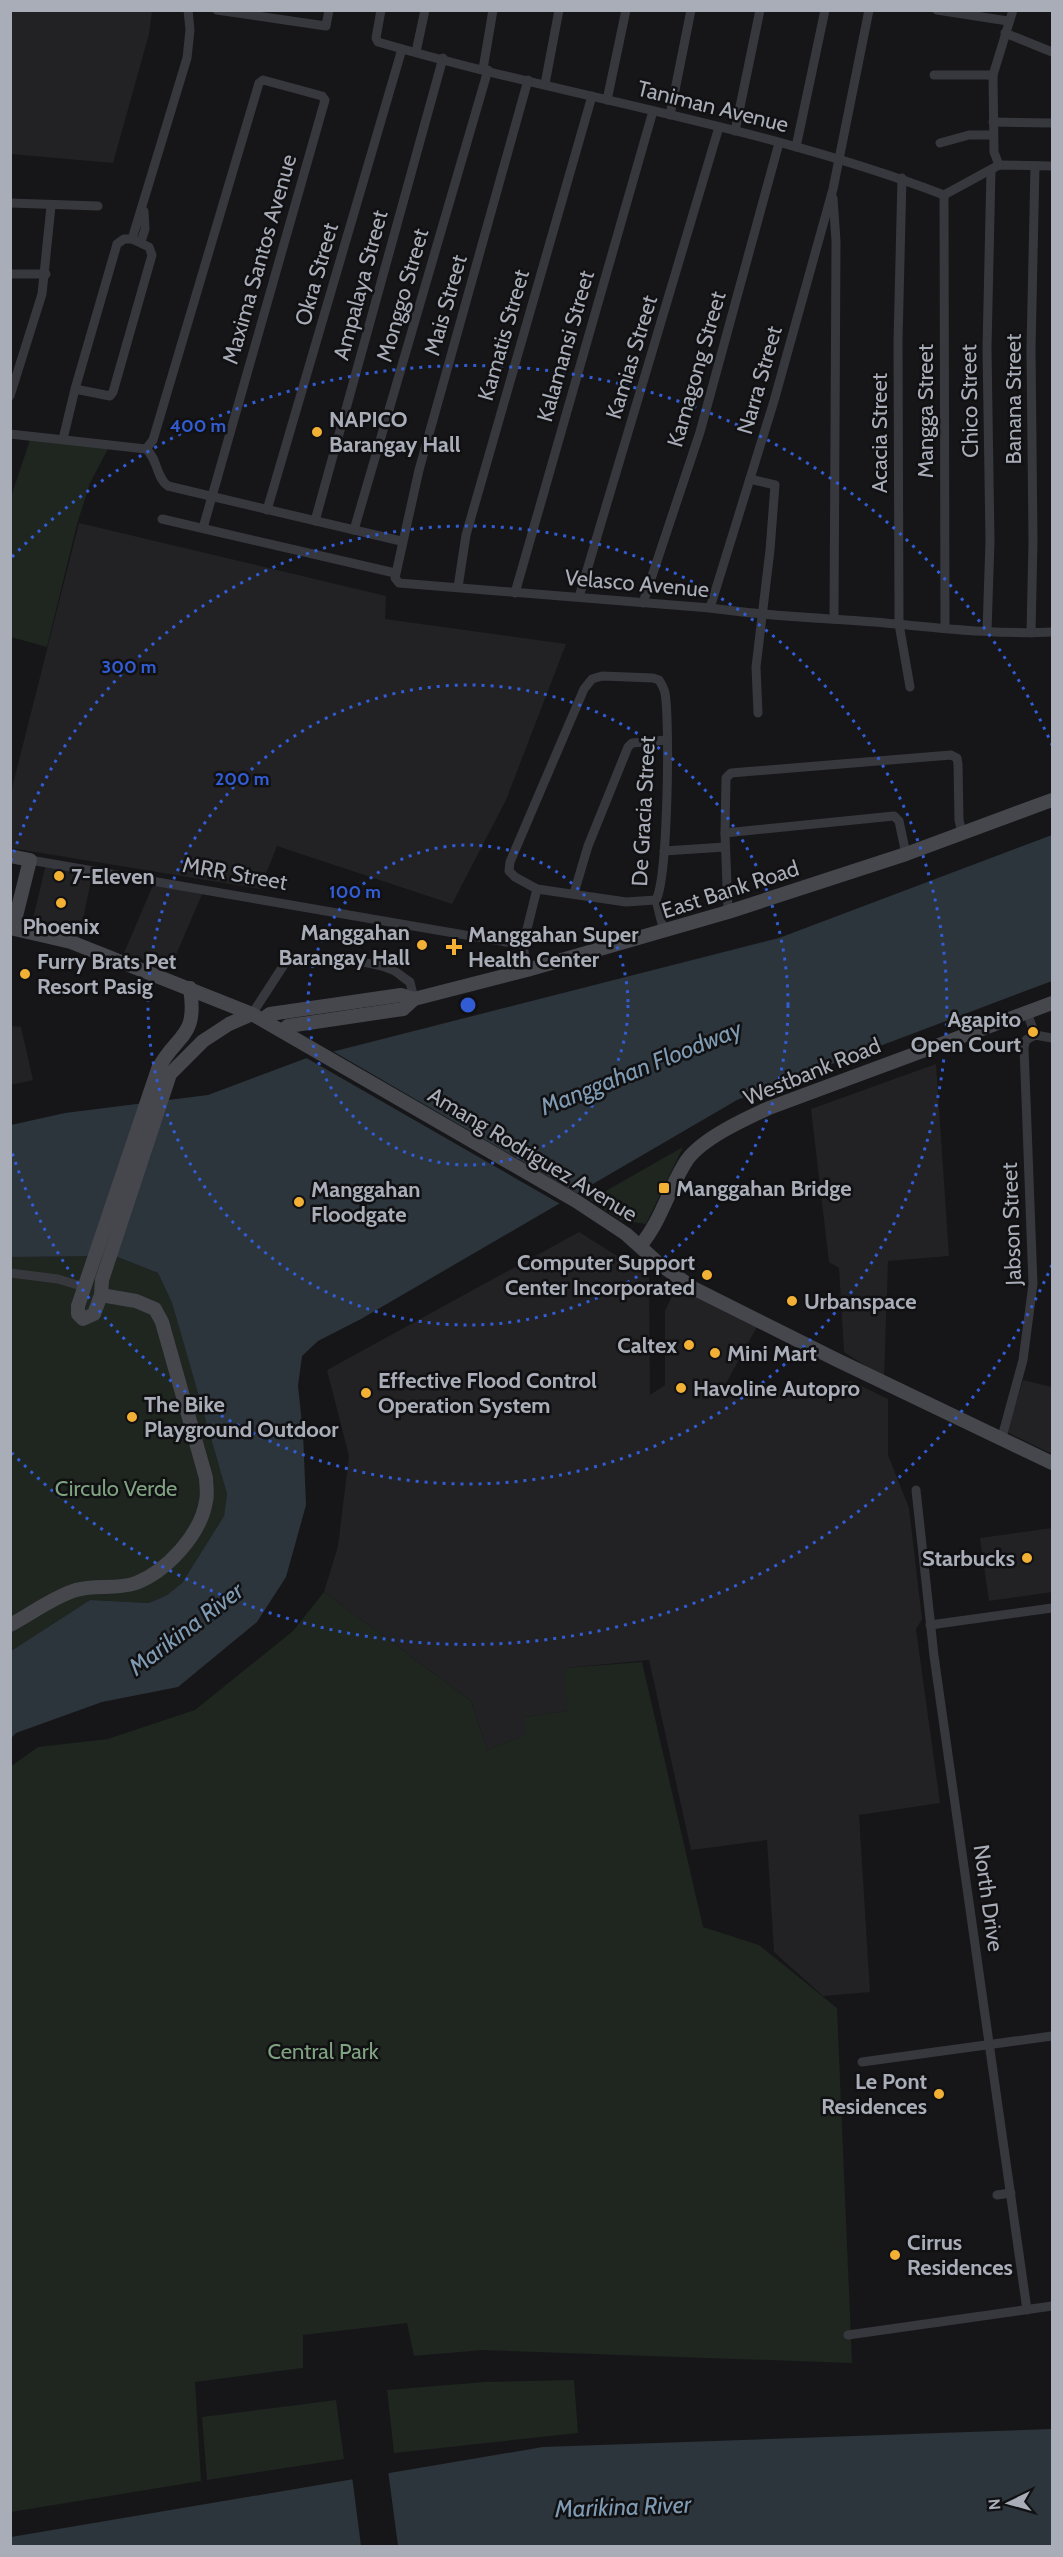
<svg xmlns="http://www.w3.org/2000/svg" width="1063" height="2557" font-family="Cabin,sans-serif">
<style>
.built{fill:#222225}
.green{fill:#1e261f}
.water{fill:#2c353c}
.pier{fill:#161618}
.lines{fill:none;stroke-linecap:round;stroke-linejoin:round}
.street{stroke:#37383d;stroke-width:9}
.secondary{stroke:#45474d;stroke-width:14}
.ring{fill:none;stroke:#325cd3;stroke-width:3;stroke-dasharray:3 6}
.poi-dot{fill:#f2b134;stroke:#111113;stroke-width:2}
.labels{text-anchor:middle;stroke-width:5;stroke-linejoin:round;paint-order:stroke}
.street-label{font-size:22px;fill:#a8adb8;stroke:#111113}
.poi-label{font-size:22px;font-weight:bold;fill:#a8adb8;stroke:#111113;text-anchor:start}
.park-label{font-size:22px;fill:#7fa381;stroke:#111113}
.water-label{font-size:24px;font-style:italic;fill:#7f9bb3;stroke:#111113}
.centre{fill:#325cd3;stroke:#111113;stroke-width:3}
.ring-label{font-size:18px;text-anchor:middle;font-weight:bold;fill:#325cd3;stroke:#111113;stroke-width:5;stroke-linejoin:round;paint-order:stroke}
</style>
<rect width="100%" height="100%" fill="#161618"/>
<g class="built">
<path d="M10 11H152L149 34 113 163 11 154Z"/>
<path d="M79 523 386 596 385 619 566 644 506 800 452 904 277 846 260 889 11 848V792Z"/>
<path d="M46 864 92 876 79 938 32 923Z"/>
<path d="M153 885 202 894 170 969 124 953Z"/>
<path d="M11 1026 21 1027 33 1080 11 1085Z"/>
<path d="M936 1064 949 1256 888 1261 884 1378 844 1352 839 1268 829 1262 811 1109Z"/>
<path d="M579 1232 649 1276 650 1395 665 1385V1311L677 1285 758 1325 718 1398 851 1381 888 1399V1455L909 1508 922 1619 916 1629 940 1803 859 1815 870 1992 823 1996 774 1952 767 1840 691 1850 649 1660 564 1668 568 1711 525 1717V1735L487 1750 471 1701 324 1592 338 1546 349 1456 327 1370Z"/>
<path d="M1023 1380 1052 1387V1454L1007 1432Z"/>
<path d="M1052 1528V1592L989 1601 980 1538Z"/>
</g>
<g class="green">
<path d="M31 437 110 445 90 483 77 524 47 647 11 637V497Z"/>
<path d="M683 1147 646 1224 620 1220 590 1200Z"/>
<path d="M115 1256 158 1273 172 1303 227 1494 224 1516 182 1583 167 1595 149 1603 90 1600 11 1651V1257Z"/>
<path d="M324 1592 471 1701 487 1750 525 1735V1717L567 1711 564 1668 642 1662 703 1927 759 1945 837 2008 852 2363 483 2350 414 2356 407 2323 303 2335V2368L195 2382 201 2481 11 2512 10 1767 38 1747 108 1739 195 1710 293 1631Z"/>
<path d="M574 2380 578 2433 394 2453 387 2390 485 2382Z"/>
<path d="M336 2400 344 2459 207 2480 202 2417Z"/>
</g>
<g class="water">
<path d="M1052 835V981L737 1100 361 1319 318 1341 302 1356 298 1386 303 1433 306 1505 286 1577 257 1622 178 1687 102 1702 16 1733 11 1738V1651L90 1600 149 1603 167 1595 182 1583 224 1516 227 1494 172 1303 158 1273 115 1256 11 1257V1125L65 1113 208 1095 304 1059 779 938Z"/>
<path d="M1052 2429V2546H11V2537L543 2447Z"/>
</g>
<g class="pier">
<path d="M329 1049 580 1195 562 1205 303 1056Z"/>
<path d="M388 2470 398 2546H361L352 2476Z"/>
</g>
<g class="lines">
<g class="street">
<path d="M217 10 326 26 329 10"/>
<path d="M381 10 376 38 378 42C565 97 761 125 944 195L999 165 1052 166"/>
<path d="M937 10 1008 21"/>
<path d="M1005 33 1052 52"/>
<path d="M416 52 425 10"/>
<path d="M483 69 493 10"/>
<path d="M934 75H993"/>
<path d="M528 80 419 470 395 578 399 583 710 608C765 616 819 618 874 622 933 627 993 635 1052 632"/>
<path d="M545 84 559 10"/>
<path d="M607 100 626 10"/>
<path d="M670 115 691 10"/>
<path d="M993 122 1052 123"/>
<path d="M735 131 760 10"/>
<path d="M940 143 969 135H993"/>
<path d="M796 147 825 10"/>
<path d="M999 165 994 152 993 75 1013 10"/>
<path d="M902 178 898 341 899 624 910 687"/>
<path d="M944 195 945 627"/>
<path d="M833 198 836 241 834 619"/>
<path d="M10 203 98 206"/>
<path d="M132 239 187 58 190 30 188 10"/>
<path d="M141 242 145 229 144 211"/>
<path d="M10 274H46"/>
<path d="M10 396 42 294 51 206"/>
<path d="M10 434 146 449C158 459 156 478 168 486L401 541"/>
<path d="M63 439 75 389 117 244 124 239H132L149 247 152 255 113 392 110 396 75 389"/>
<path d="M146 449 153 440 259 83 263 80 322 96 325 100 203 528"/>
<path d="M750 479 775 485 770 550 756 667 758 713"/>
<path d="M267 510 402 49"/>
<path d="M162 519 395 573"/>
<path d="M315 521 443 58"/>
<path d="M354 530 488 70"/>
<path d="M458 587 466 535 592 96"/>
<path d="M515 593 653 111"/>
<path d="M579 597 719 127"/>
<path d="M643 603 700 432 779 143"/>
<path d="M710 608 774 401 833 189 869 10"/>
<path d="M987 631 990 541 987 348 991 170"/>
<path d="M1031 633 1033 541 1031 349 1035 166"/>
<path d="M602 676 653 678 659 680C662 685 664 688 665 693 670 722 668 877 656 900L626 902 537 889 515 877 509 871 510 862 584 689 592 679Z"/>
<path d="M725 833 894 816 899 821 906 854"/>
<path d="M664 851 725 847"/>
<path d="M30 860 523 945"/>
<path d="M574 893 588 846 628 747 632 743 667 740"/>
<path d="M656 900 664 932"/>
<path d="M728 912 725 833 726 778 731 773 951 755 957 758 958 764 959 820 962 833"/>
<path d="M527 970 523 945 537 889"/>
<path d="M1027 1012 1035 1035"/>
<path d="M252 1014 287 960C307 953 369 961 390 969 397 971 403 978 410 982L414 999"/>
<path d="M1035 1035 1052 1038"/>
<path d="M10 1273 58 1279 84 1287"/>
<path d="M1002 1437 1023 1360 1033 1284 1024 1047 1026 1040 1035 1035"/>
<path d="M916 1490 934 1656 1027 2310"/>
<path d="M930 1625 1052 1608"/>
<path d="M862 2062 1052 2036"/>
<path d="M997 2195 1011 2193"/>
<path d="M848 2335 1052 2306"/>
</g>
<g class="secondary">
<path d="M10 856 30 860 13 928"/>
<path d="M10 928 71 942 252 1014 576 1201 626 1234 657 1262 693 1288 837 1360 1052 1463"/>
<path d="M190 988C198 1039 177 1033 158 1069L78 1306V1314L83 1319 94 1314 101 1295 102 1280 170 1074 203 1041 229 1024 252 1014"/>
<path d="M263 1019 270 1014 401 995 414 999"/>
<path d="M283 1030 288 1026 403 1009 414 999 527 970 728 912 906 854 1052 800"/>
<path d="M640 1246C662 1220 669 1187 687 1160 703 1138 745 1119 769 1108L1052 1003"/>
<path d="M10 1625C31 1614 53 1597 76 1590 95 1584 117 1590 136 1583 167 1571 201 1534 206 1501 208 1494 206 1485 206 1478L162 1322 155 1309 136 1301 101 1295"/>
</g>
</g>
<g class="ring">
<circle cx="468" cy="1005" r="160"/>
<circle cx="468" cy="1005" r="320"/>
<path d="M11 861A479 479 0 1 1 11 1149"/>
<path d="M1052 1265A639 639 0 0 1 12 1453M12 557A639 639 0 0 1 1052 745"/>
</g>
<g class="poi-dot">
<circle cx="317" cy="432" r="6"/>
<circle cx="59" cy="876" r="6"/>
<circle cx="61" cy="903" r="6"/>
<circle cx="422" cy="945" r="6"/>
<path d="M451 938h6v6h6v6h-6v6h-6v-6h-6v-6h6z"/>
<circle cx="25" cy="974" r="6"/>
<circle cx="1033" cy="1032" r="6"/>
<rect x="658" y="1182" width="12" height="12" rx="3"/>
<circle cx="299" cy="1202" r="6"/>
<circle cx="707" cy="1275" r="6"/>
<circle cx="792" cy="1301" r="6"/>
<circle cx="689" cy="1345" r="6"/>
<circle cx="715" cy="1353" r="6"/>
<circle cx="681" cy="1388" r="6"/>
<circle cx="366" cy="1393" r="6"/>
<circle cx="132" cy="1417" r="6"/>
<circle cx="1027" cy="1558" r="6"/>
<circle cx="939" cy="2094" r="6"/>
<circle cx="895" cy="2255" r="6"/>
</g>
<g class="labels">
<g class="street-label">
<text transform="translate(713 106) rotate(14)" y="8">Taniman Avenue</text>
<text transform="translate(259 259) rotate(-74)" y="8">Maxima Santos Avenue</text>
<text transform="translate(316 274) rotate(-74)" y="8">Okra Street</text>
<text transform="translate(360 285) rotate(-75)" y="8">Ampalaya Street</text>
<text transform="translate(402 295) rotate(-74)" y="8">Monggo Street</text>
<text transform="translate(445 305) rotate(-74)" y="8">Mais Street</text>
<text transform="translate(503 335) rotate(-74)" y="8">Kamatis Street</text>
<text transform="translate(565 346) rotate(-74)" y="8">Kalamansi Street</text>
<text transform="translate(631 357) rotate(-73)" y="8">Kamias Street</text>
<text transform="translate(696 369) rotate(-74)" y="8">Kamagong Street</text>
<text transform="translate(759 380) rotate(-74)" y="8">Narra Street</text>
<text transform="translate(1013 399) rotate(-90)" y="8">Banana Street</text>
<text transform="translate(969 401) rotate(-91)" y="8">Chico Street</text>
<text transform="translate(925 411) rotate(-90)" y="8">Mangga Street</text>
<text transform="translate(879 433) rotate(-90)" y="8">Acacia Street</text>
<text transform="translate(637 583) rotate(5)" y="8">Velasco Avenue</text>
<text transform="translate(643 811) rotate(-87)" y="8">De Gracia Street</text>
<text transform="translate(235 873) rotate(10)" y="8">MRR Street</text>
<text transform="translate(730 889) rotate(-18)" y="8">East Bank Road</text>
<text transform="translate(812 1071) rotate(-22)" y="8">Westbank Road</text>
<text transform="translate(533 1154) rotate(31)" y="8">Amang Rodriguez Avenue</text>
<text transform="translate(1011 1224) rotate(-92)" y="8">Jabson Street</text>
<text transform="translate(989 1898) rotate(82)" y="8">North Drive</text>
</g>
<g class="poi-label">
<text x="329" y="427">NAPICO<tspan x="329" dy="25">Barangay Hall</tspan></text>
<text x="71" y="884">7-Eleven</text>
<text x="61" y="934" text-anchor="middle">Phoenix</text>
<text x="410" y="940" text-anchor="end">Manggahan<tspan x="410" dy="25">Barangay Hall</tspan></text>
<text x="468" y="942">Manggahan Super<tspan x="468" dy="25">Health Center</tspan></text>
<text x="37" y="969">Furry Brats Pet<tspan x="37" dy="25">Resort Pasig</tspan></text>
<text x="1021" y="1027" text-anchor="end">Agapito<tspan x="1021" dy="25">Open Court</tspan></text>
<text x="676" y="1196">Manggahan Bridge</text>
<text x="311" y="1197">Manggahan<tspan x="311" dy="25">Floodgate</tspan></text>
<text x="695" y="1270" text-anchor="end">Computer Support<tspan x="695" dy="25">Center Incorporated</tspan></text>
<text x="804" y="1309">Urbanspace</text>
<text x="677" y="1353" text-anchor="end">Caltex</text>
<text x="727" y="1361">Mini Mart</text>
<text x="378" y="1388">Effective Flood Control<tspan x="378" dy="25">Operation System</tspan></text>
<text x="693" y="1396">Havoline Autopro</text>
<text x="144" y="1412">The Bike<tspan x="144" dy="25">Playground Outdoor</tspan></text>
<text x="1015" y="1566" text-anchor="end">Starbucks</text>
<text x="927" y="2089" text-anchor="end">Le Pont<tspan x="927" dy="25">Residences</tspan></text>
<text x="907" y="2250">Cirrus<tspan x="907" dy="25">Residences</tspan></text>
</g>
<g class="park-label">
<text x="116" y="1496">Circulo Verde</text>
<text x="323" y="2059">Central Park</text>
</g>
<g class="water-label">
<text transform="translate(641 1068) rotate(-22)" y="8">Manggahan Floodway</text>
<text transform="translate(186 1629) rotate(-37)" y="8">Marikina River</text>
<text transform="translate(623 2507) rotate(-2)" y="8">Marikina River</text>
</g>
</g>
<circle cx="468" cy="1005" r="9" class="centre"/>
<g class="ring-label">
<text x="198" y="432">400 m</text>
<text x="129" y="673">300 m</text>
<text x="242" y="785">200 m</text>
<text x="355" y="898">100 m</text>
</g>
<rect width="1063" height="2557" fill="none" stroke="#a8adb8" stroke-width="24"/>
<g transform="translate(1009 2503) rotate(265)" stroke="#111113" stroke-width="4.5" paint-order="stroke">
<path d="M0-4.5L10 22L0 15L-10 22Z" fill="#a8adb8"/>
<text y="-9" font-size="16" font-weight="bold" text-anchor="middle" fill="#a8adb8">N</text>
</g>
</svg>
